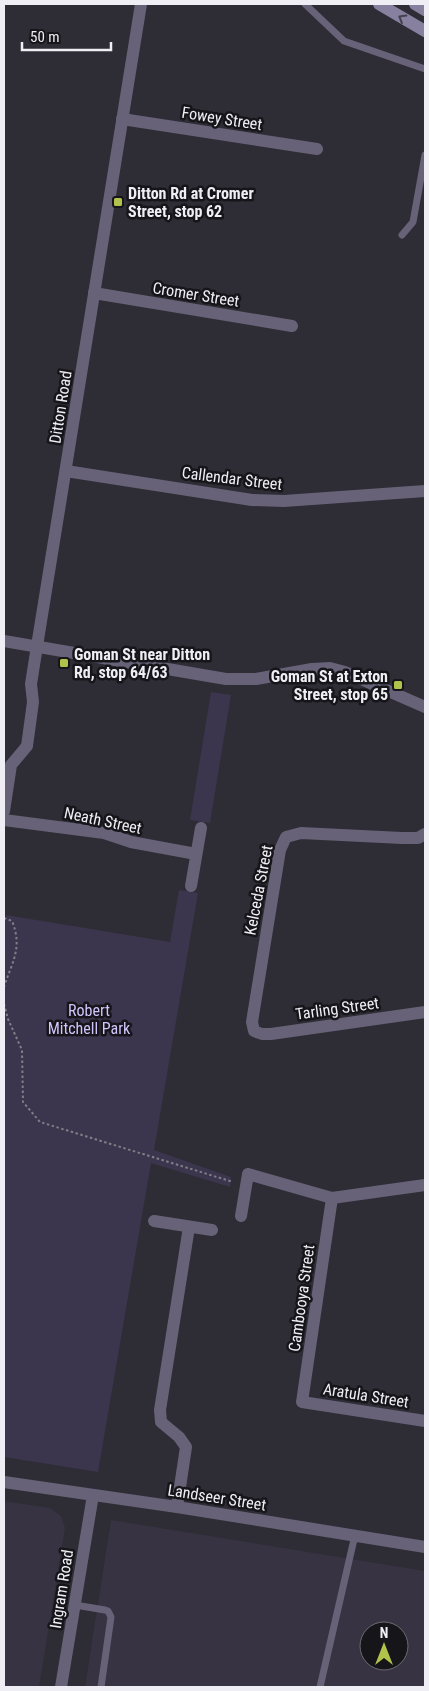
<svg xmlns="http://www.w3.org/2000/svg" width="429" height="1691" font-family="'Roboto Condensed',sans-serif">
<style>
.built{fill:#373342;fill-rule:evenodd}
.green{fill:#3c354e}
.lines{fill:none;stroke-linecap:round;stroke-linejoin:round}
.path{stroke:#807e86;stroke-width:2;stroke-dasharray:2.5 2.5;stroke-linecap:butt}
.lane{stroke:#676277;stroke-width:7}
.street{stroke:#676277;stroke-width:12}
.secondary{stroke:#87809f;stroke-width:12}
.oneway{stroke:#43404f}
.poi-dot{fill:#b3c24b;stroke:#161519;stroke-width:2}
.labels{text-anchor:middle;stroke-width:5;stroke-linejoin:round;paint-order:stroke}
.street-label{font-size:16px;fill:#efeef4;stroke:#161519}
.poi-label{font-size:16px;font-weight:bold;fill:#efeef4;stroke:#161519;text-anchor:start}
.park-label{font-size:16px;fill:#d2c4fd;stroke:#161519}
</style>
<rect width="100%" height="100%" fill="#2e2c35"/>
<g class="built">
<path d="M4 1501 50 1508 61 1516 65 1528 39 1687H4Z"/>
<path d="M111 1520 425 1571V1687H85ZM369 1631H399V1661H369Z"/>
</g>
<g class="green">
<path d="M211 692 231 695 210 823 190 820Z"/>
<path d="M179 890 198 893 154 1150 231 1177 230 1187 151 1163 98 1472 4 1457V928L6 915 170 942Z"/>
</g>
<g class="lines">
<g class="path">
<path d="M4 918 12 921C23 948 12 962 4 987"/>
<path d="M4 1004 8 1019 22 1050 23 1102 40 1122 233 1182"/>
</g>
<g class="lane">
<path d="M305 4 344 41 425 69"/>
<path d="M402 235 413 222 425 155"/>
<path d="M75 1605 105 1610 108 1611 111 1617 101 1687"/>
<path d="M320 1687 355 1535"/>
</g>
<g class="street">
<path d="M122 119 317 149"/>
<path d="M94 293 292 326"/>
<path d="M66 471 252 500 284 501 425 491"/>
<path d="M4 641 226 679H256L312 669 330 668 345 672 425 707"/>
<path d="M4 811 11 765 27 746 33 702 31 684 37 646 141 4"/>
<path d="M4 820 104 833 131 842 196 854"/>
<path d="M425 834 418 838H402L301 833 286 837 280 850 252 1022 254 1031 262 1034H271L425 1012"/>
<path d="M191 886 201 828"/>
<path d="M332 1198 302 1402 425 1421"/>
<path d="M241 1216 248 1174 332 1198 425 1185"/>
<path d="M154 1221 212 1230"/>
<path d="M4 1482 177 1507 425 1547"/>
<path d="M177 1507 186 1447 179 1437 161 1422 160 1410 189 1227"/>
<path d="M61 1687 93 1495"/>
</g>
<g class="secondary">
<path d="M379 4 425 31"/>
<path d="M415 4 425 10"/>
</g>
</g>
<defs><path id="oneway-chevron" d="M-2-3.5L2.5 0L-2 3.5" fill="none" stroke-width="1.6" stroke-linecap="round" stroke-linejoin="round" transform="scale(1.25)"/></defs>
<use class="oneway" href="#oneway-chevron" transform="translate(402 18) rotate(-149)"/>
<g class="poi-dot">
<rect x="113" y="197" width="10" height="10" rx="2.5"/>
<rect x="59" y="658" width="10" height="10" rx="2.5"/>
<rect x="393" y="680" width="10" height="10" rx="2.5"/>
</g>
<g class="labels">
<g class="street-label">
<text transform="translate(222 118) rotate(9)" y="6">Fowey Street</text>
<text transform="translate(196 294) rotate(9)" y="6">Cromer Street</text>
<text transform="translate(60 407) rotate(-81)" y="6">Ditton Road</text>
<text transform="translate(232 478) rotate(7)" y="6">Callendar Street</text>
<text transform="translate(103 820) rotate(12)" y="6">Neath Street</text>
<text transform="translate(258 890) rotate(-79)" y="6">Kelceda Street</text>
<text transform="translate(337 1008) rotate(-8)" y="6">Tarling Street</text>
<text transform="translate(301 1298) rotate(-82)" y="6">Cambooya Street</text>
<text transform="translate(366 1395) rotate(9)" y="6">Aratula Street</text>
<text transform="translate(217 1497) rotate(9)" y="6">Landseer Street</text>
<text transform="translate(61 1589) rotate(-81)" y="6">Ingram Road</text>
</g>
<g class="poi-label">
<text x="128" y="199">Ditton Rd at Cromer<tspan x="128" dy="18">Street, stop 62</tspan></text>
<text x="74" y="660">Goman St near Ditton<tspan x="74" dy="18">Rd, stop 64/63</tspan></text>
<text x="388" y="682" text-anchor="end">Goman St at Exton<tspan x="388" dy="18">Street, stop 65</tspan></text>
</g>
<g class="park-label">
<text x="89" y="1016">Robert<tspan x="89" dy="18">Mitchell Park</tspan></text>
</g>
</g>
<rect width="429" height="1691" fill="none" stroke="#efeef4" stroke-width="10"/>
<g transform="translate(384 1646)"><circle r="24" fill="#161519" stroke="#6d6c71"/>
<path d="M0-4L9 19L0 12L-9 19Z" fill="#b3c24b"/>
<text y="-8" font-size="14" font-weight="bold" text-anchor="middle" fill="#efeef4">N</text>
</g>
<path d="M22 42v8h89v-8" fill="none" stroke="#efeef4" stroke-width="2.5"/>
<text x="30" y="42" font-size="15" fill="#efeef4" stroke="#161519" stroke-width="4" paint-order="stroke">50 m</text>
</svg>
